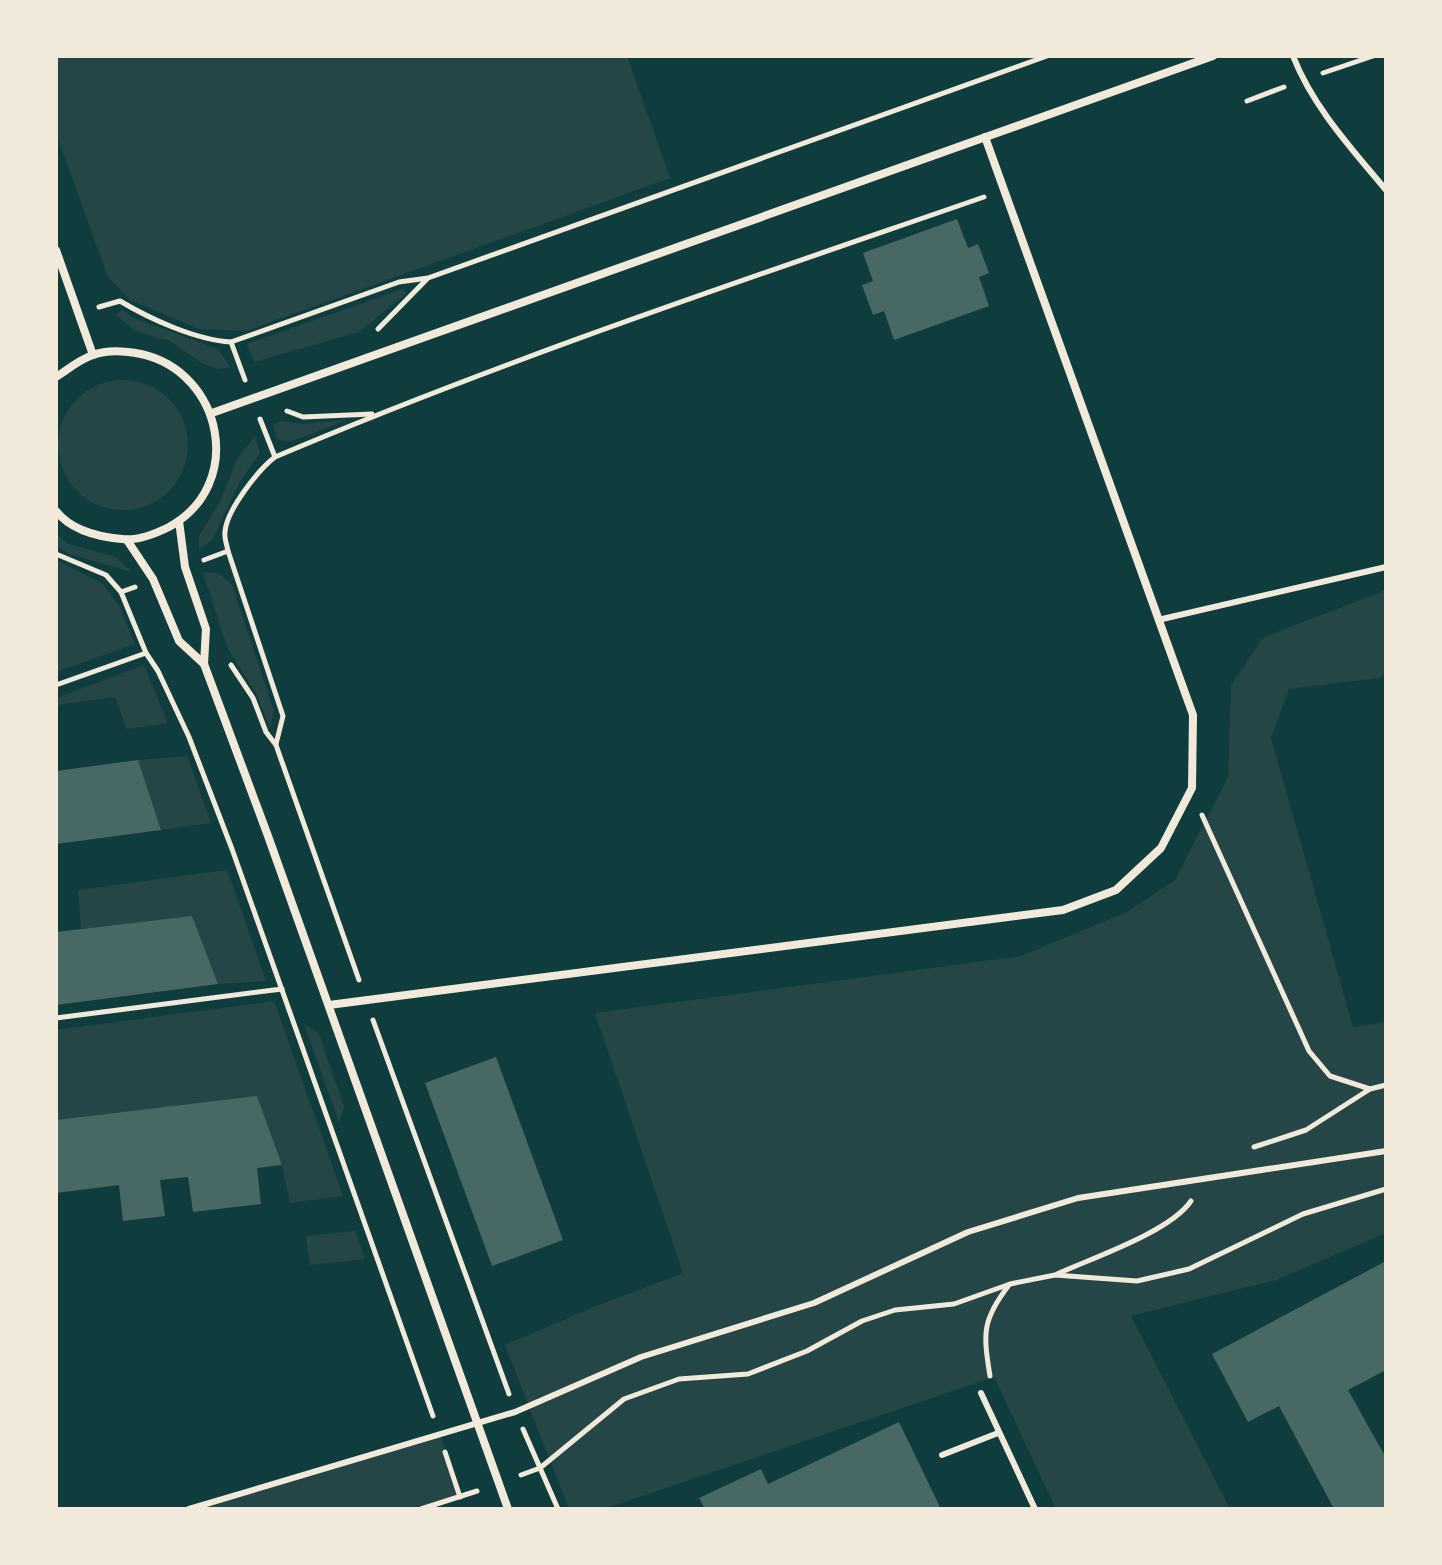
<svg xmlns="http://www.w3.org/2000/svg" width="1442" height="1565" font-family="'Archivo Narrow',sans-serif">
<style>
.green{fill:#244646}
.building{fill:#486865}
.lines{fill:none;stroke-linecap:round;stroke-linejoin:round}
.path{stroke:#f1e9da;stroke-width:5}
.service{stroke:#f1e9da;stroke-width:6}
.minor{stroke:#f1e9da;stroke-width:8}
</style>
<rect width="100%" height="100%" fill="#0f3d3e"/>
<g class="green">
<path d="M56 56H627L670 178 246 331 199 329 130 300 108 277 56 133Z"/>
<path d="M402 289 407 293 359 332 254 362 247 344Z"/>
<path d="M122 310 134 318 218 349 230 367 216 369 200 362 170 341 135 331 116 315Z"/>
<circle cx="123" cy="445" r="65"/>
<path d="M348 420 289 442 277 439 273 425 281 421 302 424Z"/>
<path d="M255 436 260 453 239 483 213 539 199 550V536L220 502 237 459Z"/>
<path d="M56 534 69 544 116 557 132 572 69 554 56 546Z"/>
<path d="M56 560 103 584 120 607 135 644 56 672Z"/>
<path d="M203 573H218L232 585 274 711 270 729 257 695 228 649Z"/>
<path d="M1386 590V672L1379 678 1289 689 1271 738 1353 1027 1386 1022V1233L1276 1280 1131 1316 1230 1509H1056L994 1377 604 1509H569L505 1345 594 1307 683 1273 595 1013 1021 956 1127 912 1175 880 1228 777 1231 685 1264 637Z"/>
<path d="M144 665 168 723 127 729 115 697 56 705V698Z"/>
<path d="M187 756 211 823 161 830 138 760Z"/>
<path d="M227 870 266 981 218 984 192 917 81 929 78 890Z"/>
<path d="M274 1001 343 1196 290 1203 282 1165 257 1096 56 1120V1030Z"/>
<path d="M304 1024 319 1034 344 1107 339 1123Z"/>
<path d="M355 1231 365 1259 310 1265 306 1236Z"/>
<path d="M440 1435 460 1497 421 1509H189Z"/>
</g>
<g class="building">
<path d="M957 219 968 248 978 244 989 273 979 277 989 306 894 340 884 311 873 315 862 285 873 281 863 253Z"/>
<path d="M138 760 161 830 56 844V771Z"/>
<path d="M192 916 218 984 56 1005V932Z"/>
<path d="M496 1057 563 1240 492 1266 425 1083Z"/>
<path d="M257 1096 282 1165 257 1168 261 1204 193 1212 188 1177 160 1180 165 1216 123 1221 119 1185 56 1193V1120Z"/>
<path d="M1386 1261V1370L1348 1390 1386 1458V1509H1334L1279 1406 1248 1422 1212 1354Z"/>
<path d="M899 1422 941 1509H705L699 1498 761 1469 768 1484Z"/>
</g>
<g class="lines">
<g class="path">
<path d="M1323 73 1373 56"/>
<path d="M1247 101 1284 87"/>
<path d="M99 307 120 301C150 319 196 340 231 342L245 380"/>
<path d="M378 329 427 279"/>
<path d="M231 342 399 282 428 278 1047 56"/>
<path d="M287 411 303 417 372 414"/>
<path d="M275 457C506 359 747 279 984 197"/>
<path d="M228 551 283 716 276 744"/>
<path d="M56 554 106 575 121 592 135 587"/>
<path d="M204 560 228 551C227 545 224 538 225 532 226 511 258 470 275 457L260 419"/>
<path d="M121 592 146 653 158 671 189 737 232 849 433 1416"/>
<path d="M231 665 253 698 266 732 276 745 359 980"/>
<path d="M56 685 146 653"/>
<path d="M1202 815 1309 1051 1330 1076 1370 1089"/>
<path d="M56 1018 282 989"/>
<path d="M373 1020 509 1394"/>
<path d="M1254 1147 1306 1130 1370 1089 1386 1085"/>
<path d="M1057 1274C1092 1258 1170 1232 1191 1201"/>
<path d="M990 1376C983 1333 982 1320 1009 1285"/>
<path d="M523 1429 558 1509"/>
<path d="M445 1452 460 1497"/>
<path d="M521 1475 540 1468 624 1399 679 1379 748 1374 807 1351 862 1321 895 1310 954 1304 1010 1284 1055 1275 1137 1281 1189 1269 1303 1214 1386 1189"/>
<path d="M421 1509 477 1491"/>
</g>
<g class="service">
<path d="M1293 56C1313 107 1351 148 1386 190"/>
<path d="M1158 620 1386 567"/>
<path d="M981 1393 1035 1509"/>
<path d="M942 1455 998 1433"/>
<path d="M189 1509 515 1412 641 1357 814 1303 968 1232 1078 1198 1386 1151"/>
</g>
<g class="minor">
<path d="M56 250 93 355"/>
<path d="M56 377C67 370 80 359 93 355 108 349 126 351 141 354 223 372 246 485 169 527 155 534 138 541 122 539 99 537 71 530 56 511"/>
<path d="M212 413 1213 56"/>
<path d="M179 521 185 567 206 629 204 664 268 836 508 1509"/>
<path d="M127 540 153 579 179 641 204 664"/>
<path d="M329 1005 1063 910 1116 890 1161 848 1192 788 1193 715 985 137"/>
</g>
</g>
<rect width="1442" height="1565" fill="none" stroke="#f1e9da" stroke-width="116"/>
</svg>
